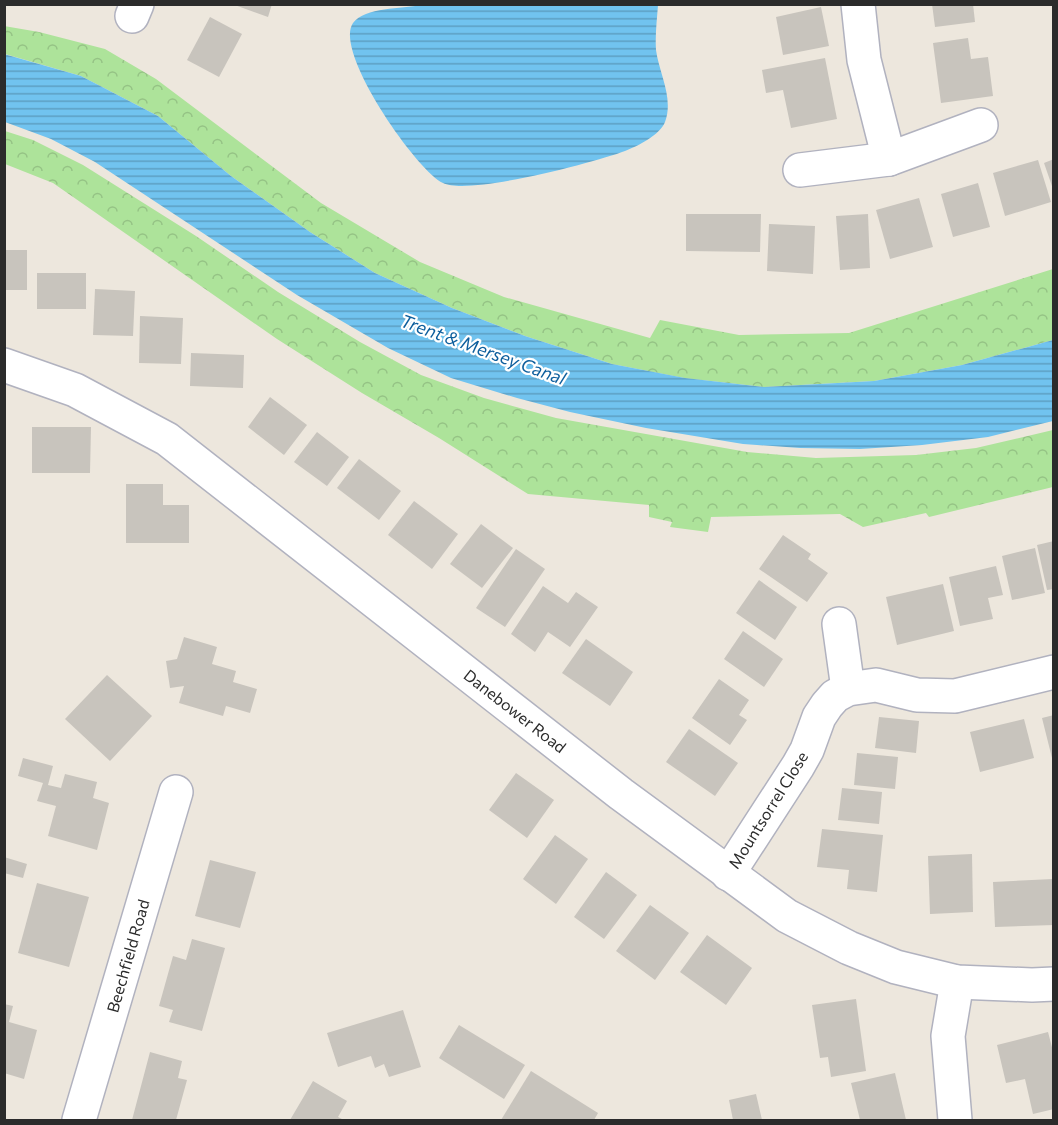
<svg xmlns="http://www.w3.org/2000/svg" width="1058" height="1125" font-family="Commissioner,sans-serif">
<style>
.forest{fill:url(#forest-crowns)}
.water{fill:url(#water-rules)}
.building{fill:#c8c4bd}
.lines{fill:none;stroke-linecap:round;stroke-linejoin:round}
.minor-casing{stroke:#b1b2bf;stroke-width:36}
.minor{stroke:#fff;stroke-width:33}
.labels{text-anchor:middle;stroke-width:4.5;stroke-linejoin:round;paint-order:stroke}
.street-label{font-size:16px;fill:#2b2b2b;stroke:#fff}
.water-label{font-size:18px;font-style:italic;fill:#0e5f9d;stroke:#fff}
</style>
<defs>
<pattern id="forest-crowns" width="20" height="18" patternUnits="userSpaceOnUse" patternTransform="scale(1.5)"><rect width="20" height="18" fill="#ade39a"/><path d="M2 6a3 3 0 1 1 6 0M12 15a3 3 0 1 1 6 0" fill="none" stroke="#95c385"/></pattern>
<pattern id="water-rules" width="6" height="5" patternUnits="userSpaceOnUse" patternTransform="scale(1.5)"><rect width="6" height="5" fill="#71c3ef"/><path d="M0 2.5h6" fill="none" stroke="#5d9fc2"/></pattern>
</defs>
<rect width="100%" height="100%" fill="#ede7dd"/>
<g class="forest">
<path d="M4 26 39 32 105 49 156 79 321 203 420 262 504 297 650 338 660 320 739 335 849 333 1053 269V340L962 365 874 381 764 387 684 378 612 364 525 336 452 308 375 273 310 232 231 176 158 116 81 76 5 54Z"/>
<path d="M5 131 33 140 83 165 196 236 278 292 360 342 421 375 484 398 556 418 747 452 816 458 916 455 976 448 1053 430V487L929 517 926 513 863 527 840 514 711 517 708 532 670 527 672 522 649 517V505L528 494 439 438 362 393 277 339 53 183 5 164Z"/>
</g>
<g class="water">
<path d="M421 5H658C657 19 655 35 656 50 659 73 674 98 665 122 660 135 638 146 625 151 596 162 469 196 443 183 416 170 333 51 353 23 365 7 402 9 421 5Z"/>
<path d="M4 54 81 76 158 116 231 176 310 232 375 273 452 308 525 336 612 364 685 378 764 387 874 381 962 365 1053 340V421L988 437 922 445 860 449 800 448 743 444 646 428 570 412 517 398 451 378 388 348 297 295 95 162 51 139 5 122Z"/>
</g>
<g class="building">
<path d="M232 4H272L268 17Z"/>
<path d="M932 4H973L975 22 935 27Z"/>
<path d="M821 7 829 46 783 55 776 17Z"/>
<path d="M210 17 242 34 219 77 187 60Z"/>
<path d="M968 38 971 59 988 57 993 96 941 103 933 43Z"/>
<path d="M825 58 837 119 791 128 783 90 766 93 762 70Z"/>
<path d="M1054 159V189H1053L1044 163Z"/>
<path d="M1038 160 1051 202 1005 216 993 173Z"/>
<path d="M978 183 990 227 953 237 941 194Z"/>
<path d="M919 198 933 247 890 259 876 210Z"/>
<path d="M686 214H761L760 252 686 251Z"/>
<path d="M868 214 870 268 840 270 836 216Z"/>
<path d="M769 224 815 226 813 274 767 271Z"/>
<rect x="4" y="250" width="23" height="40"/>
<rect x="37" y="273" width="49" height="36"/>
<path d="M95 289 135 291 133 336 93 335Z"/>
<path d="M140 316 183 318 181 364 139 363Z"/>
<path d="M191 353 244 355 243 388 190 386Z"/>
<path d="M270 397 307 425 284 455 248 427Z"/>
<path d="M32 427H91L90 473H32Z"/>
<path d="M317 432 349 457 327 486 294 462Z"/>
<path d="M359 459 401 491 379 520 337 488Z"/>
<path d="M126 484H163V505H189V543H126Z"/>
<path d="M414 501 458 534 432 569 388 535Z"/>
<path d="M481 524 513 548 482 588 450 564Z"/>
<path d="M783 535 811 554 808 559 828 573 807 602 759 569Z"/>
<path d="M1054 541V589L1047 590 1037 545Z"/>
<path d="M1035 548 1045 593 1012 600 1002 556Z"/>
<path d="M516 549 545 569 505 627 476 608Z"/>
<path d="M996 566 1003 595 988 598 993 619 960 626 949 577Z"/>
<path d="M759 580 797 607 775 640 736 613Z"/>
<path d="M943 584 954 631 897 645 886 597Z"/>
<path d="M543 586 568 603 576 592 598 607 570 647 548 632 535 652 511 634Z"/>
<path d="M743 631 783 659 764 687 724 659Z"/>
<path d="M184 637 217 647 212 664 236 671 233 682 257 689 250 713 226 706 223 716 179 703 184 686 170 688 166 661 177 659Z"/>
<path d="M586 639 633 672 610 706 562 673Z"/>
<path d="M107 675 152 716 110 761 65 719Z"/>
<path d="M719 679 749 700 739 715 747 720 730 745 692 718Z"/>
<path d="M1054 715V762H1053L1042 718Z"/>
<path d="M879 717 919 721 916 753 875 748Z"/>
<path d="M1024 719 1034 758 980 772 970 732Z"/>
<path d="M689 729 738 763 715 796 666 762Z"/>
<path d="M857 753 898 757 895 789 854 785Z"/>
<path d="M23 758 53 766 48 785 61 788 65 774 97 782 93 798 109 803 97 850 48 836 56 806 37 801 43 783 18 776Z"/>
<path d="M516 773 554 800 527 838 489 810Z"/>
<path d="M842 788 882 792 879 824 838 820Z"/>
<path d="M822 829 883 835 877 892 847 889 849 870 817 867Z"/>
<path d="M555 835 588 859 556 904 523 879Z"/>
<path d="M972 854 973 912 930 914 928 856Z"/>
<path d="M4 857 27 864 23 878 4 873Z"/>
<path d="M210 860 256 872 240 928 195 916Z"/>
<path d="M606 872 637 895 604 939 574 917Z"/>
<path d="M1053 879 1054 925 995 927 993 882Z"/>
<path d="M37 883 89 897 69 967 18 953Z"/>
<path d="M650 905 689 933 655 980 616 951Z"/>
<path d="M707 935 752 968 726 1005 680 972Z"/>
<path d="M192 939 225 948 202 1031 169 1022 173 1010 159 1006 173 956 186 960Z"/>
<path d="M856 999 866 1071 831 1077 828 1057 820 1058 812 1005Z"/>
<path d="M4 1004 13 1006 9 1022 37 1030 24 1079 4 1073Z"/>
<path d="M403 1010 421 1067 389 1077 384 1064 375 1068 371 1056 338 1067 327 1033Z"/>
<path d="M459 1025 525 1065 504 1099 439 1058Z"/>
<path d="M1048 1032 1054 1055V1109L1033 1114 1025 1079 1006 1083 997 1045Z"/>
<path d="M150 1052 182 1061 178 1078 187 1080 176 1120H132Z"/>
<path d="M531 1071 598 1113 594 1120H501Z"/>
<path d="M895 1073 906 1120H860L851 1083Z"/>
<path d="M313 1081 347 1101 338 1117 344 1120H290Z"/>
<path d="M756 1094 762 1120H733L729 1100Z"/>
</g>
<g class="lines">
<g class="minor-casing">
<g id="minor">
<path d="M858 4 864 60 889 159"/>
<path d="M132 16 137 4"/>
<path d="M800 170 889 159 981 125"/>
<path d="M4 365 75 390 167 439 621 794 787 916 849 948 896 967 957 982 1032 985 1054 984"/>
<path d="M839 624 848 689"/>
<path d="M728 874 798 766 807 750 819 717 827 705 835 696 848 689 876 685 917 695 955 696 1054 672"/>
<path d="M79 1120 176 792"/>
<path d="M955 1120 948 1036 957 982"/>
</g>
</g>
<use href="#minor" class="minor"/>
</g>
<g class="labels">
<g class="street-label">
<text transform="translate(515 711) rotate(38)" y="6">Danebower Road</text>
<text transform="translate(768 810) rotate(-58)" y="6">Mountsorrel Close</text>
<text transform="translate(128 956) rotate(-74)" y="6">Beechfield Road</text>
</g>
<g class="water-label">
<text transform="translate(483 350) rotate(20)" y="6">Trent &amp; Mersey Canal</text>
</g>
</g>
<rect width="1058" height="1125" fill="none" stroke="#2b2b2b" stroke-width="12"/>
</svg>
